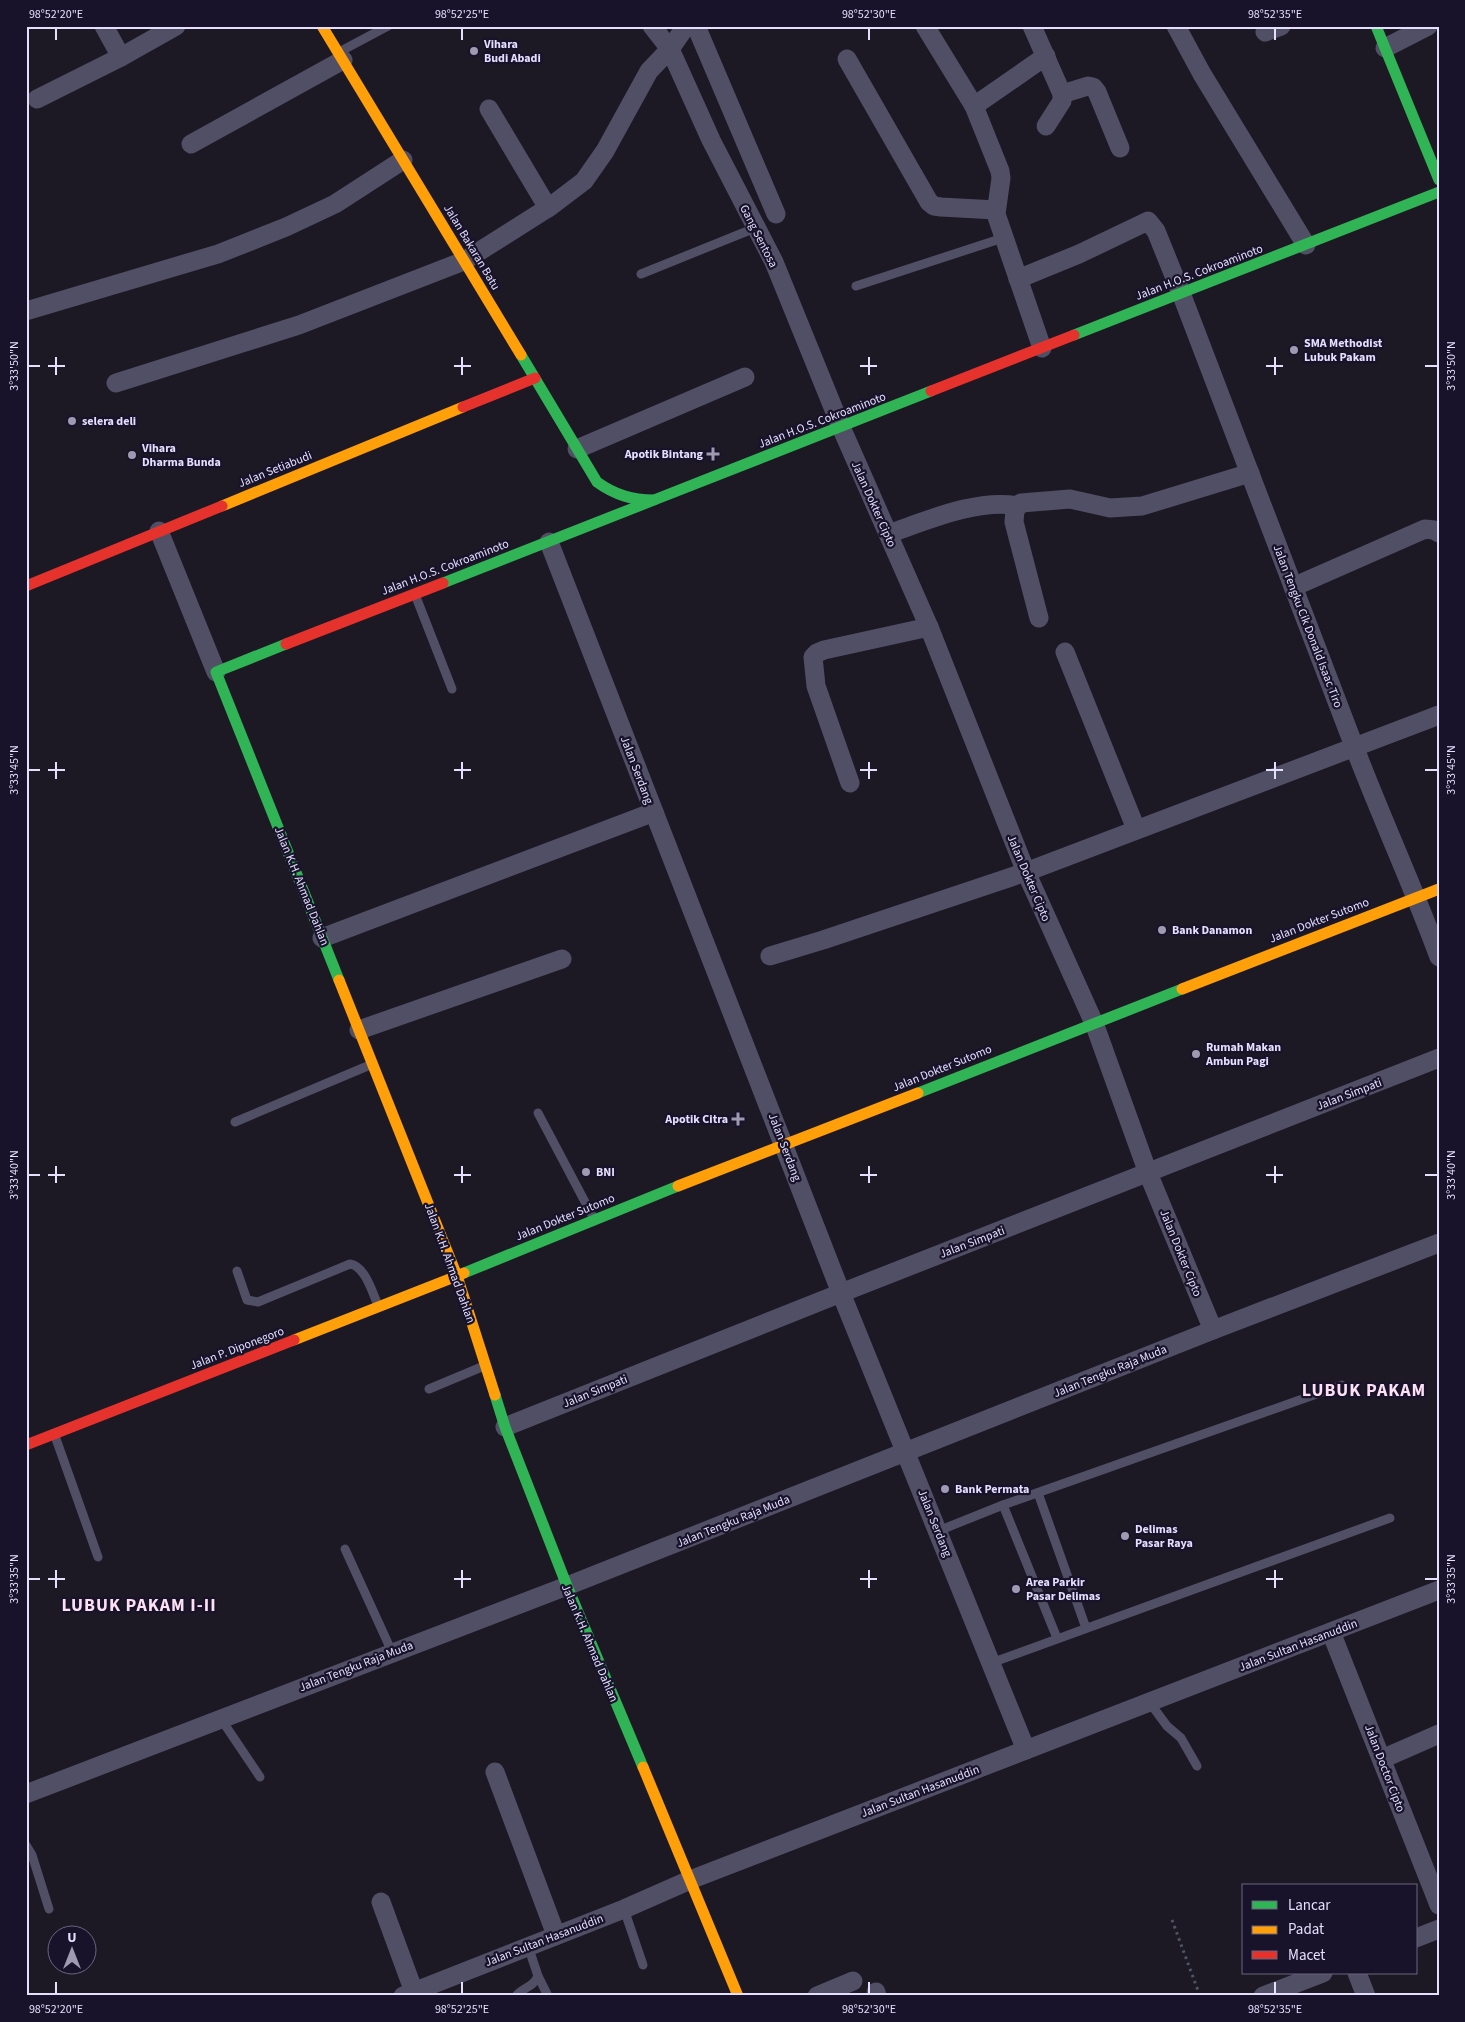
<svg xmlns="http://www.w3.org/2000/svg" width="1465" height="2022" font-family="'Source Sans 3',sans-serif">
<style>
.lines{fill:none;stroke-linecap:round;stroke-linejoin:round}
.path{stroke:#4c5664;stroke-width:3;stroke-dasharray:2.5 4;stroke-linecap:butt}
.lane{stroke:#514f65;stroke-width:9}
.street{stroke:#514f65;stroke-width:19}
.fast{stroke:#30b455;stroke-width:11}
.slow{stroke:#ff9f0a;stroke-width:11}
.jam{stroke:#e5322d;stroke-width:11}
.ticks{fill:none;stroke:#e4dffd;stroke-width:2}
.poi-dot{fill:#9e9ab1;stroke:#18132b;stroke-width:2}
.labels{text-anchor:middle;stroke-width:4.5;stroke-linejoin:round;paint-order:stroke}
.poi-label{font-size:12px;font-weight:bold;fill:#e4dffd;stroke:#18132b;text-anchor:start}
.street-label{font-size:12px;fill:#e4dffd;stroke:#18132b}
.district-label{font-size:18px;font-weight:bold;letter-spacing:1px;fill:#fde1f2;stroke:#18132b}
.neatline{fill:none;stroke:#e4dffd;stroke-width:2}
.ticks-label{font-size:12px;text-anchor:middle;fill:#e4dffd}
</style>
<rect width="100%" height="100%" fill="#1c1925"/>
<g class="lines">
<path class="path" d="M1172 1920 1200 1996"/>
<g class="lane">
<path d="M341 51 388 26"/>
<path d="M641 274 755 228"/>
<path d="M856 286 1003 238"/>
<path d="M416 597 452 689"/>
<path d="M538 1113 593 1217"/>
<path d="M235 1122 370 1065"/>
<path d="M237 1271 247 1300 258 1302 350 1264C365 1266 372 1292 378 1305"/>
<path d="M429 1389 484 1366"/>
<path d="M55 1436 98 1557"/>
<path d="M1038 1493 1086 1628"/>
<path d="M1003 1505 1057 1638"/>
<path d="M938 1531 1003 1505 1342 1385"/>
<path d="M345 1549 392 1652"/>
<path d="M991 1663 1390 1518"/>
<path d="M1150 1703 1167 1726 1181 1738 1197 1766"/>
<path d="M221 1719 260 1777"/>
<path d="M26 1845 32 1855 49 1909"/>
<path d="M624 1909 643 1965"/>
<path d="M528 1946 538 1976 548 1996"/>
<path d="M516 1996C523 1987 533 1988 538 1976"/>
</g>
<g class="street">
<path d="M104 26 121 57"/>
<path d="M652 26 670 49 711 140 774 262 841 427 929 627 1026 872 1094 1023 1148 1173 1213 1330"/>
<path d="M696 26 776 214"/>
<path d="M925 26 974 106 1000 171 1001 178 996 214 1042 348"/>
<path d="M1032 26 1062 94V101L1046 126"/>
<path d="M1176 26 1202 74 1306 245"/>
<path d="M1265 32 1281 26"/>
<path d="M1385 48 1428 26"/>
<path d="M847 59 929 202 934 206 941 207 996 210"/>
<path d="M1062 94 1088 86 1093 87 1097 92 1120 148"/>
<path d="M37 99 121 57 176 26"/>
<path d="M974 106 1046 56"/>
<path d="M489 109 548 208"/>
<path d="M191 144 343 60"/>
<path d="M1018 279 1079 254 1148 221 1156 231 1181 293C1239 444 1296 595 1354 746 1381 817 1413 886 1439 957"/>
<path d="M26 311 218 254 286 227 335 204 403 160"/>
<path d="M116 383 299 325 464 261 551 206 584 181 605 151 649 71 670 49 686 26"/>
<path d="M577 449 745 377"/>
<path d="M159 531 216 672"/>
<path d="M888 534C926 521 978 498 1018 506"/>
<path d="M549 542 841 1293 1026 1750"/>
<path d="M1293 587 1425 529 1434 530 1439 533"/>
<path d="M1039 618 1014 522 1015 510 1021 503 1070 499 1110 508 1142 506 1250 473"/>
<path d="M1065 652 1136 829"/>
<path d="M850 783 816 686 813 657 817 653 824 650 929 627"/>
<path d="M322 938 654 812"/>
<path d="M770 956 823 940 1026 872 1439 715"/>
<path d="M359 1030 562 959"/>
<path d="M505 1427 841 1293 1439 1058"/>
<path d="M1331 1632 1439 1905"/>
<path d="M1382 1759 1439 1734"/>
<path d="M495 1772 556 1935"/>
<path d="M26 1794 567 1586 1213 1330 1439 1243"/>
<path d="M381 1902 414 1992"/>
<path d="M1416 1938 1439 1929"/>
<path d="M1357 1973 1366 1996"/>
<path d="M876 1992 877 1996"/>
<path d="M403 1996 624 1909 690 1880 1439 1590"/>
<path d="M817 1996 853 1981"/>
<path d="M1263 1996 1323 1973"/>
</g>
<g class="fast">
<path d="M1376 26 1439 180"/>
<path d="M1074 335 1439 192"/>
<path d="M521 355 597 482C615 495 632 500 654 500L931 391"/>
<path d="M443 583 654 500"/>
<path d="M286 644 216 672 339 980"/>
<path d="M918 1093 1182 989"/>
<path d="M464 1273 678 1186"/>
<path d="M495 1395 505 1427 567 1586 643 1767"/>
</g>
<g class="slow">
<path d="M322 26 521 355"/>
<path d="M222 506 463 407"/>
<path d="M339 980 457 1276 464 1273"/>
<path d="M1182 989 1439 889"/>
<path d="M678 1186 918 1093"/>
<path d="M294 1340 457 1276 495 1395"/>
<path d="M643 1767 738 1996"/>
</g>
<g class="jam">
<path d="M931 391 1074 335"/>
<path d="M463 407 535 378"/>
<path d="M26 586 222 506"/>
<path d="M286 644 443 583"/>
<path d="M26 1445 294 1340"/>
</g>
</g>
<path class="ticks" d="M56 28V40M462 28V40M869 28V40M1275 28V40M56 357V375M462 357V375M869 357V375M1275 357V375M28 366H40M48 366H65M454 366H471M860 366H877M1266 366H1283M1425 366H1438M56 762V779M462 762V779M869 762V779M1275 762V779M28 770H40M48 770H65M454 770H471M860 770H877M1266 770H1283M1425 770H1438M56 1166V1183M462 1166V1183M869 1166V1183M1275 1166V1183M28 1175H40M48 1175H65M454 1175H471M860 1175H877M1266 1175H1283M1425 1175H1438M56 1570V1588M462 1570V1588M869 1570V1588M1275 1570V1588M28 1579H40M48 1579H65M454 1579H471M860 1579H877M1266 1579H1283M1425 1579H1438M56 1982V1994M462 1982V1994M869 1982V1994M1275 1982V1994"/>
<g class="poi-dot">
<circle cx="474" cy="51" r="5"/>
<circle cx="1294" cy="350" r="5"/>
<circle cx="72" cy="421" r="5"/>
<path d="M710.5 446.5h5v5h5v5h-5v5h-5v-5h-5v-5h5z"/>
<circle cx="132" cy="455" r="5"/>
<circle cx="1162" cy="930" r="5"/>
<circle cx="1196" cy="1054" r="5"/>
<path d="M735.5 1111.5h5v5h5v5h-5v5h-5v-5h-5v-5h5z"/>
<circle cx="586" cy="1172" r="5"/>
<circle cx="945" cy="1489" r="5"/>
<circle cx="1125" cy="1536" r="5"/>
<circle cx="1016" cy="1589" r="5"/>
</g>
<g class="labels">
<g class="poi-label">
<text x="484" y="48">Vihara<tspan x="484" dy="14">Budi Abadi</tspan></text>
<text x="1304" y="347">SMA Methodist<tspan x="1304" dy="14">Lubuk Pakam</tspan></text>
<text x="82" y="425">selera deli</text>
<text x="142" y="452">Vihara<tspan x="142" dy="14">Dharma Bunda</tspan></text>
<text x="703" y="458" text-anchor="end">Apotik Bintang</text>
<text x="1172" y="934">Bank Danamon</text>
<text x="1206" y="1051">Rumah Makan<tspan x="1206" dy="14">Ambun Pagi</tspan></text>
<text x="728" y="1123" text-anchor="end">Apotik Citra</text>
<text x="596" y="1176">BNI</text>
<text x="955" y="1493">Bank Permata</text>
<text x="1135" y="1533">Delimas<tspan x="1135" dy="14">Pasar Raya</tspan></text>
<text x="1026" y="1586">Area Parkir<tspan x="1026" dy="14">Pasar Delimas</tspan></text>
</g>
<g class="street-label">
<text transform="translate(759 236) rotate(63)" y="4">Gang Sentosa</text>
<text transform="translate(472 247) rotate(59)" y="4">Jalan Bakaran Batu</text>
<text transform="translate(1199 272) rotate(-21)" y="4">Jalan H.O.S. Cokroaminoto</text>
<text transform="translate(822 420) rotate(-21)" y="4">Jalan H.O.S. Cokroaminoto</text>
<text transform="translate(275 469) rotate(-22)" y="4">Jalan Setiabudi</text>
<text transform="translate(874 504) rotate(66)" y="4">Jalan Dokter Cipto</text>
<text transform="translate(445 567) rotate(-21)" y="4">Jalan H.O.S. Cokroaminoto</text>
<text transform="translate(1308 626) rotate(69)" y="4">Jalan Tengku Cik Donald Isaac Tiro</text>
<text transform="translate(637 770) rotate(69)" y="4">Jalan Serdang</text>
<text transform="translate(1029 878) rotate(67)" y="4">Jalan Dokter Cipto</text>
<text transform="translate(302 886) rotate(68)" y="4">Jalan K.H. Ahmad Dahlan</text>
<text transform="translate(1319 920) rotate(-21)" y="4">Jalan Dokter Sutomo</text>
<text transform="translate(942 1068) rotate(-22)" y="4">Jalan Dokter Sutomo</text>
<text transform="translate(1349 1094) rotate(-21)" y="4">Jalan Simpati</text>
<text transform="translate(785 1147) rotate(69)" y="4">Jalan Serdang</text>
<text transform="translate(565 1217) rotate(-22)" y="4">Jalan Dokter Sutomo</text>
<text transform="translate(972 1242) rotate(-21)" y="4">Jalan Simpati</text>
<text transform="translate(1181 1253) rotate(68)" y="4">Jalan Dokter Cipto</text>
<text transform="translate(450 1263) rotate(70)" y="4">Jalan K.H. Ahmad Dahlan</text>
<text transform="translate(237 1348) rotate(-21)" y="4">Jalan P. Diponegoro</text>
<text transform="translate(1110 1371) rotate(-22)" y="4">Jalan Tengku Raja Muda</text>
<text transform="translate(595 1391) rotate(-22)" y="4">Jalan Simpati</text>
<text transform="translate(733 1521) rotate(-22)" y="4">Jalan Tengku Raja Muda</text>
<text transform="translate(935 1523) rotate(68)" y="4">Jalan Serdang</text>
<text transform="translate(590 1643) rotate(67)" y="4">Jalan K.H. Ahmad Dahlan</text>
<text transform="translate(1298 1645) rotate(-21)" y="4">Jalan Sultan Hasanuddin</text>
<text transform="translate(356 1666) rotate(-21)" y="4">Jalan Tengku Raja Muda</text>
<text transform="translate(1385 1768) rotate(69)" y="4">Jalan Doctor Cipto</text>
<text transform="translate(920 1791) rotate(-21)" y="4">Jalan Sultan Hasanuddin</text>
<text transform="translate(544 1940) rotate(-21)" y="4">Jalan Sultan Hasanuddin</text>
</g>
<g class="district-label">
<text x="1364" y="1396">LUBUK PAKAM</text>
<text x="139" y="1611">LUBUK PAKAM I-II</text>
</g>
</g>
<rect width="1465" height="2022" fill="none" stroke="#18132b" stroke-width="55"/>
<rect x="1242" y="1884" width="175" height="90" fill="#18132b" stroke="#6a657f"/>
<rect x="1252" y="1901" width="25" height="8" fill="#30b455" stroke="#6a657f"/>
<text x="1288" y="1910" font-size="15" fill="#e4dffd">Lancar</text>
<rect x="1252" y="1926" width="25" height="8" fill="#ff9f0a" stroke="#6a657f"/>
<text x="1288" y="1934" font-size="15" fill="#e4dffd">Padat</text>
<rect x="1252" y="1951" width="25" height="8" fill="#e5322d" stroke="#6a657f"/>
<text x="1288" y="1960" font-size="15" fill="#e4dffd">Macet</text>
<g transform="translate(72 1950)"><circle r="24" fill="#18132b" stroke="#6a657f"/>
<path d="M0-4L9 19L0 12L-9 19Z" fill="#9e9ab1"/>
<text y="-8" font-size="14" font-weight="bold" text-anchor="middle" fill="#e4dffd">U</text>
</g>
<rect x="28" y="28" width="1410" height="1966" class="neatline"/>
<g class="ticks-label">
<text x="56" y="18">98°52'20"E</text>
<text x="462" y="18">98°52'25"E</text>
<text x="869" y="18">98°52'30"E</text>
<text x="1275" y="18">98°52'35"E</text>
<text transform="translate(14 366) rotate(-90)" y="4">3°33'50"N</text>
<text transform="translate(1451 366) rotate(-90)" y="4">3°33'50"N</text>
<text transform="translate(14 770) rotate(-90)" y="4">3°33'45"N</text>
<text transform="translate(1451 770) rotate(-90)" y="4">3°33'45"N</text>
<text transform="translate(14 1175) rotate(-90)" y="4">3°33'40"N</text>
<text transform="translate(1451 1175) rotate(-90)" y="4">3°33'40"N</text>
<text transform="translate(14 1579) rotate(-90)" y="4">3°33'35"N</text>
<text transform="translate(1451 1579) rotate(-90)" y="4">3°33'35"N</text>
<text x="56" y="2013">98°52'20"E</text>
<text x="462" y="2013">98°52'25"E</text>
<text x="869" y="2013">98°52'30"E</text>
<text x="1275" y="2013">98°52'35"E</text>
</g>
</svg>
